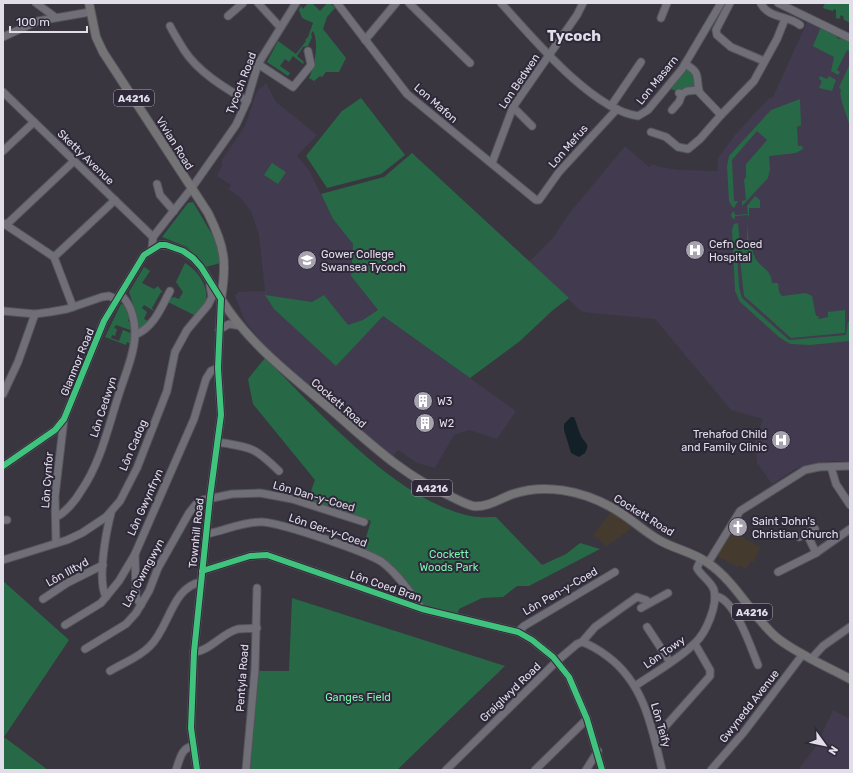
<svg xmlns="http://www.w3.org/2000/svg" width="853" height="773" font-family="Rubik,sans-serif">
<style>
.commercial{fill:#443b2e}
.built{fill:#423a4f}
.green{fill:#276946}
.water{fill:#132028}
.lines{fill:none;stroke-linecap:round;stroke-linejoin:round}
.minor-casing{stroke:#57545d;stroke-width:9}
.major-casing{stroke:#57545d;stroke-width:10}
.minor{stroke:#706e76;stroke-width:7}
.major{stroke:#747476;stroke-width:8}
.cycleway-casing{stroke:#2e2839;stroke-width:8}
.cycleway{stroke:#40c37c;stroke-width:6}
.labels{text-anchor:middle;stroke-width:4;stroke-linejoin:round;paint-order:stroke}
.shield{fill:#2e2839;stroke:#aba7b4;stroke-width:1}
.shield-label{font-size:10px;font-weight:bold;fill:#e1dee9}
.street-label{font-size:11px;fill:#e1dee9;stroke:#2e2839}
.poi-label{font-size:11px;fill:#e1dee9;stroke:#2e2839;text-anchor:start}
.park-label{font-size:11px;fill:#78f8ad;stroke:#2e2839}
.district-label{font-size:15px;font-weight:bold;fill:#e1dee9;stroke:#2e2839}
</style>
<rect width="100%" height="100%" fill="#39363f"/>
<g class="commercial">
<path d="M612 511 632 528 607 546 593 535Z"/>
<path d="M728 529 760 547 754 562 751 561 746 569 740 565 738 567 713 554Z"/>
</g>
<g class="built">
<path d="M808 20 850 41V461H829L795 469 772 484 757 463 755 442 763 419 731 410 655 319 582 312 529 262 553 238 568 215 625 146 649 167 653 164 660 167 680 170 718 171V158L735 135 768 99 773 97Z"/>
<path d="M266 83 276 102 317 135 297 156 309 170 333 219 353 244 351 276 383 316 516 411 497 439 469 430 454 435 435 468 417 463 398 450 392 458 263 344 245 321 235 296 238 292 265 291 259 235 251 211 240 197 228 189 231 185 217 176 222 166V160L245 126 257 91Z"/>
<path d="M833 710 850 719V770H798L815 748Z"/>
</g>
<g class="green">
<path d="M308 3H312L320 11 327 3H330L335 8 327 17 323 29 346 58 339 72H326L322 77 320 76 314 81 309 78C315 68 319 41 313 31L311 34 312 37 308 46 303 47 297 56 304 62 303 64 293 56 289 62 285 59 280 66 290 73 288 76 267 62 278 41 296 54 306 41 305 40 308 37 313 23 302 18 299 10 301 6 303 9Z"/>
<path d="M825 3H850V23L843 19 844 17 841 15 839 19 836 18V10L834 9 833 11 823 8Z"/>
<path d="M821 27 836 32 837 38 839 39 843 37 850 41V52L847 50 837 70 840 72 838 75 831 71 834 57 813 46Z"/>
<path d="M850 64V127C848 117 838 97 841 90L839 87Z"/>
<path d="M689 69 693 72 695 84 692 89 682 91 679 89 676 91 671 89C675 81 680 72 689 69Z"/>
<path d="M820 76 827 79 829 76 836 80 832 91 819 88 822 81 819 79Z"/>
<path d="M361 98 405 155 381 174 327 188 306 156 342 111Z"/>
<path d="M800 99 801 125 797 127 798 146H802L803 149 796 153 769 156 770 169 768 178 742 206V201L746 200 744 179 746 178V164L767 140 757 131 732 160 734 201H738L734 208 731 205 729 201 727 166 729 156 771 110Z"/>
<path d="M412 153 569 298 553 310 520 341 470 378 383 316 336 366 274 309 265 295 312 302 324 295 348 325 363 320 378 310 351 276 353 244 333 219 321 194 384 177Z"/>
<path d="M272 163 286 172 278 184 264 175Z"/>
<path d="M755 196 760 200V208H749V218L748 215 735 216V219L732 218 731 214 734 211 735 215 748 214 747 206Z"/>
<path d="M193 202 217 243 220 263 206 267 187 247 162 237 188 203Z"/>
<path d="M738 223 740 247 747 249V223L749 247 752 246C754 269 771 265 772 283H778L779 292 782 296 806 293 812 296 816 316H818L819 319 828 317V312L845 310V333L791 338 744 296 739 251 737 252 739 287 742 298 789 340 846 335 848 322 850 321V341L810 345 790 344 779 337 740 302 735 291 732 230 734 224Z"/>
<path d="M185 263C197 270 211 288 205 303 203 308 199 312 196 316L168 302 169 299 174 297 179 299 183 292 176 282Z"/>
<path d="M144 267 150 271 142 283 154 289 158 286 163 293 161 292 152 308 154 311 144 305 142 308 147 312 144 319 148 321 140 330 138 329 137 316 129 292Z"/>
<path d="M121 304 126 305 130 316 128 321 132 323 133 331 116 325 114 328 117 329 115 336 112 335 111 338 119 341 123 330 133 334 131 344 127 342 126 345 105 337Z"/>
<path d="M265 358C319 411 392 496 466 515 475 518 487 517 496 517L542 565 566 554 580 543 600 549 529 586H517L503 597 482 598 459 609 457 616 426 607 395 571 362 550 371 521 307 502 315 480 253 404 248 379Z"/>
<path d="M3 581 69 640 4 737 48 770H3Z"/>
<path d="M292 598 505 666 397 770H250L259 671H289Z"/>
</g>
<path class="water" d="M571 417H574C577 423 578 430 581 436 584 443 591 443 585 453L579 457 571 453 564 430V424Z"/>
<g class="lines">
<g class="minor-casing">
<g id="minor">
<path d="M36 3 55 17"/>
<path d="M258 3 280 27"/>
<path d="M337 3 407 94 536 200H539L559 172 617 109"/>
<path d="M409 3 470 63"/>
<path d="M501 3C532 37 592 110 638 116L648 110 682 69 721 3"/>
<path d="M730 3 716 30 717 35 731 47 764 61"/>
<path d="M778 3 850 38"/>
<path d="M761 4C770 19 788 15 800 25"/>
<path d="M228 16 243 3"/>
<path d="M661 18 667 3"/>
<path d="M170 26C174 34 179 42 184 50 198 72 225 88 247 101"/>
<path d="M3 37 38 21 90 12"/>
<path d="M365 40 396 3"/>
<path d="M258 64 293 87 311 65 308 51"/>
<path d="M3 92 153 237"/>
<path d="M679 93 682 94 687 91 699 90"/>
<path d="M611 106 641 62"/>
<path d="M513 107 532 126"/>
<path d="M672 110 679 102 682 94"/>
<path d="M721 115 754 81 777 39 785 19"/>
<path d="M651 132 666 137 678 147 688 149 700 139 721 115 699 92C696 76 701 73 685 64"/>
<path d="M3 151 34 122"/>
<path d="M492 163 513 107 577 15 583 3"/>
<path d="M157 184 160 195 174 211"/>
<path d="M3 223 54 257 73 307"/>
<path d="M6 225 74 161"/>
<path d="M152 249 153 237 191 189 236 125 247 101 258 64 296 3"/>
<path d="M54 257 115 200"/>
<path d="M3 311 35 314 50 312 67 309 102 297 109 296 116 299"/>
<path d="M219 330 229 324 241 326"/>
<path d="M135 335C154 327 161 308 170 291"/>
<path d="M3 394 18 362 35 314"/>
<path d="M218 442C252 448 253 446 279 471"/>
<path d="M3 466 55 430 64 419 104 321 144 255 160 245H166L183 251 193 258 201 267 221 299 218 368 221 415 210 497 194 652 191 728 197 770"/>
<path d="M831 467 836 484 850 505"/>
<path d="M56 517C65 513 76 500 81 491 100 464 108 428 118 397 124 377 134 356 135 335 135 320 131 304 120 294"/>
<path d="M3 520H7"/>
<path d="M206 534C224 531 241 522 260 522 277 521 367 552 382 562 397 573 411 593 422 609"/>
<path d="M807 534 816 553"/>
<path d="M799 537 815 529"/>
<path d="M56 543 55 496 64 419"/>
<path d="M135 554 136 597 141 605"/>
<path d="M3 560 67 540 82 533 106 517 120 501 137 468 167 391 175 352 187 330 208 305 212 297 210 285"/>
<path d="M708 563 740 511 805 470 819 467 850 466"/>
<path d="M202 571 250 556 267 555 422 609 518 632 532 640 553 657 569 677 587 719 602 770"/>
<path d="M778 572 816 553 850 529"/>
<path d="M715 596C735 598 751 648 758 665"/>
<path d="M106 597C97 580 106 532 111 513"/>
<path d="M43 599 67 583 103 565"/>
<path d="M641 608 668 593"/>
<path d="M65 625 101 603 119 581 135 554 194 419 206 379 211 371 218 368"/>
<path d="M647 627 670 662"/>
<path d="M518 632 524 626 615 572"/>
<path d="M582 642C591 645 599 650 607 656 644 683 652 727 662 770"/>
<path d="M85 649 126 624 136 613 149 591 158 568 189 513 197 503 203 500 232 494 260 493 292 499 364 522"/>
<path d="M194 652C210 651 222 633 238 629 244 628 251 629 257 628"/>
<path d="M812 658 823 646 850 627"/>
<path d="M110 671C123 663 140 657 150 646 169 628 172 587 201 582"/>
<path d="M635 686C654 673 678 660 695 643 706 633 718 605 714 590 711 581 701 576 697 568L701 559"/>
<path d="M655 738 710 676V670L695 644"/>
<path d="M176 770C180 759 181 748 193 746"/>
<path d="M246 770 255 669 257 588"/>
<path d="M446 770 557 661 577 644 582 642 595 627 637 597 646 600 649 603"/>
<path d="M535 770 587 719"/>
<path d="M586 770 598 751"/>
<path d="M711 770 744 732 803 654"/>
</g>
</g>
<g class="major-casing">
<path id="major" d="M89 3 96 37 103 52 208 213C225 247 227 262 221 299 250 346 295 378 336 414 371 444 404 476 448 495 456 499 465 504 473 506 487 508 501 498 513 494 545 483 582 491 611 507 628 516 642 530 659 540 674 549 693 552 708 563 736 582 751 615 776 637 795 653 828 667 850 679"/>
</g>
<use href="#minor" class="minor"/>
<use href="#major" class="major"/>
<g class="cycleway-casing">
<g id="cycleway">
<path d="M3 466 55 430 64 419 104 321 144 255 160 245H166L183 251 193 258 201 267 221 299 218 368 221 415 210 497 194 652 191 728 197 770"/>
<path d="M202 571 250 556 267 555 422 609 518 632 532 640 553 657 569 677 587 719 602 770"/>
</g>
</g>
<use href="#cycleway" class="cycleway"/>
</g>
<defs>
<g id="hospital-disc" transform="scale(1)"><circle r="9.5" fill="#a6a3ae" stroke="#2e2839"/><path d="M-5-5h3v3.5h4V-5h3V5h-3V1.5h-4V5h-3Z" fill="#fff"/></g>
<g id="university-disc" transform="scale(1)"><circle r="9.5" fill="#a6a3ae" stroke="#2e2839"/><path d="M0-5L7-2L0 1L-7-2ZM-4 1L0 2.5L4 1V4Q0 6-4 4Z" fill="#fff"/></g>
<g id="building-disc" transform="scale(1)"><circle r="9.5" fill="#a6a3ae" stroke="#2e2839"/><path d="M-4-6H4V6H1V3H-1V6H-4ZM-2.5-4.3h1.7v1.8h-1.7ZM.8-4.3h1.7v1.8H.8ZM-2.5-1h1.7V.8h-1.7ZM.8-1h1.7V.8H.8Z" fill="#fff"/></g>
<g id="church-disc" transform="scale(1)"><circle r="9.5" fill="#a6a3ae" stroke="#2e2839"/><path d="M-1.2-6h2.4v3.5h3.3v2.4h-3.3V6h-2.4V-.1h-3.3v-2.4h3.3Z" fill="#fff"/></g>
</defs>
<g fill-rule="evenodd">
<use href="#hospital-disc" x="695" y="250"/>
<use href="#university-disc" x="307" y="260"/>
<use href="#building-disc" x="423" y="401"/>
<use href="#building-disc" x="425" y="423"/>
<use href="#hospital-disc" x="781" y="440"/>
<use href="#church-disc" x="738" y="527"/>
</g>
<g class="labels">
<g class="shield">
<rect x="114" y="90" width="40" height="16" rx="3"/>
<rect x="412" y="480" width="40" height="16" rx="3"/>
<rect x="732" y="604" width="40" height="16" rx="3"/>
</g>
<g class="shield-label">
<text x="134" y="102">A4216</text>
<text x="432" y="492">A4216</text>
<text x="752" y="616">A4216</text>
</g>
<g class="street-label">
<text transform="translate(657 80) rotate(-51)" y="4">Lon Masarn</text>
<text transform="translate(519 81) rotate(-56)" y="4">Lon Bedwen</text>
<text transform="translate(241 83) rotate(-69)" y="4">Tycoch Road</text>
<text transform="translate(436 103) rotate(41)" y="4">Lon Mafon</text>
<text transform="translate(175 143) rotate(58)" y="4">Vivian Road</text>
<text transform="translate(568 146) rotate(-49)" y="4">Lon Mefus</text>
<text transform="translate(86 157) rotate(44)" y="4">Sketty Avenue</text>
<text transform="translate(77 362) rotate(-68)" y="4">Glanmor Road</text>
<text transform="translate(339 403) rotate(41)" y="4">Cockett Road</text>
<text transform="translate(103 407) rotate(-72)" y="4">Lôn Cedwyn</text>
<text transform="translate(133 445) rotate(-67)" y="4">Lôn Cadog</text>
<text transform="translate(47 480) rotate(-86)" y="4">Lôn Cynfor</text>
<text transform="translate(314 496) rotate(16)" y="4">Lôn Dan-y-Coed</text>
<text transform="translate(145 502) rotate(-66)" y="4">Lôn Gwynfryn</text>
<text transform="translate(644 515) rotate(32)" y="4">Cockett Road</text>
<text transform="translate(328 530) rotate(19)" y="4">Lôn Ger-y-Coed</text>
<text transform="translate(196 533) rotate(-84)" y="4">Townhill Road</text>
<text transform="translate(67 572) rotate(-29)" y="4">Lôn Illtyd</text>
<text transform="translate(143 573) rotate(-62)" y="4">Lôn Cwmgwyn</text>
<text transform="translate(386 586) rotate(19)" y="4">Lôn Coed Bran</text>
<text transform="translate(560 591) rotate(-30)" y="4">Lôn Pen-y-Coed</text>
<text transform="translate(664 652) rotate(-35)" y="4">Lôn Towy</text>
<text transform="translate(242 678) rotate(-86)" y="4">Pentyla Road</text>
<text transform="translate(510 692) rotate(-44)" y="4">Graiglwyd Road</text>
<text transform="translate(749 706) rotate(-52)" y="4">Gwynedd Avenue</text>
<text transform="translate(661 725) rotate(74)" y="4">Lôn Teify</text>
</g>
<g class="poi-label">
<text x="709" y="248">Cefn Coed<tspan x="709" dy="13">Hospital</tspan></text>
<text x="321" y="258">Gower College<tspan x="321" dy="13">Swansea Tycoch</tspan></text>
<text x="437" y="405">W3</text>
<text x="439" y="427">W2</text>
<text x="767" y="438" text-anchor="end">Trehafod Child<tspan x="767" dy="13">and Family Clinic</tspan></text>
<text x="752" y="525">Saint John's<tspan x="752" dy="13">Christian Church</tspan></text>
</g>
<g class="park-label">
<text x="449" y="558">Cockett<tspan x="449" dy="13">Woods Park</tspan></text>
<text x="358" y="701">Ganges Field</text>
</g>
<g class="district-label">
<text x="574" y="41">Tycoch</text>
</g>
</g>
<rect width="853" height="773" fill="none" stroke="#e1dee9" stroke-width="8"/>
<g transform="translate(825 745) rotate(123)" stroke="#2e2839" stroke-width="3" paint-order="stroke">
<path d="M0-3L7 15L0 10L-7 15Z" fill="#e1dee9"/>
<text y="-6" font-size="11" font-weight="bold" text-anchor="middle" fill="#e1dee9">N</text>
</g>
<path d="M10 26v6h77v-6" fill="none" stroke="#e1dee9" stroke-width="2"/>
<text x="16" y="26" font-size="12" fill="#e1dee9" stroke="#2e2839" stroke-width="3" paint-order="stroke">100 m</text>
</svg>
